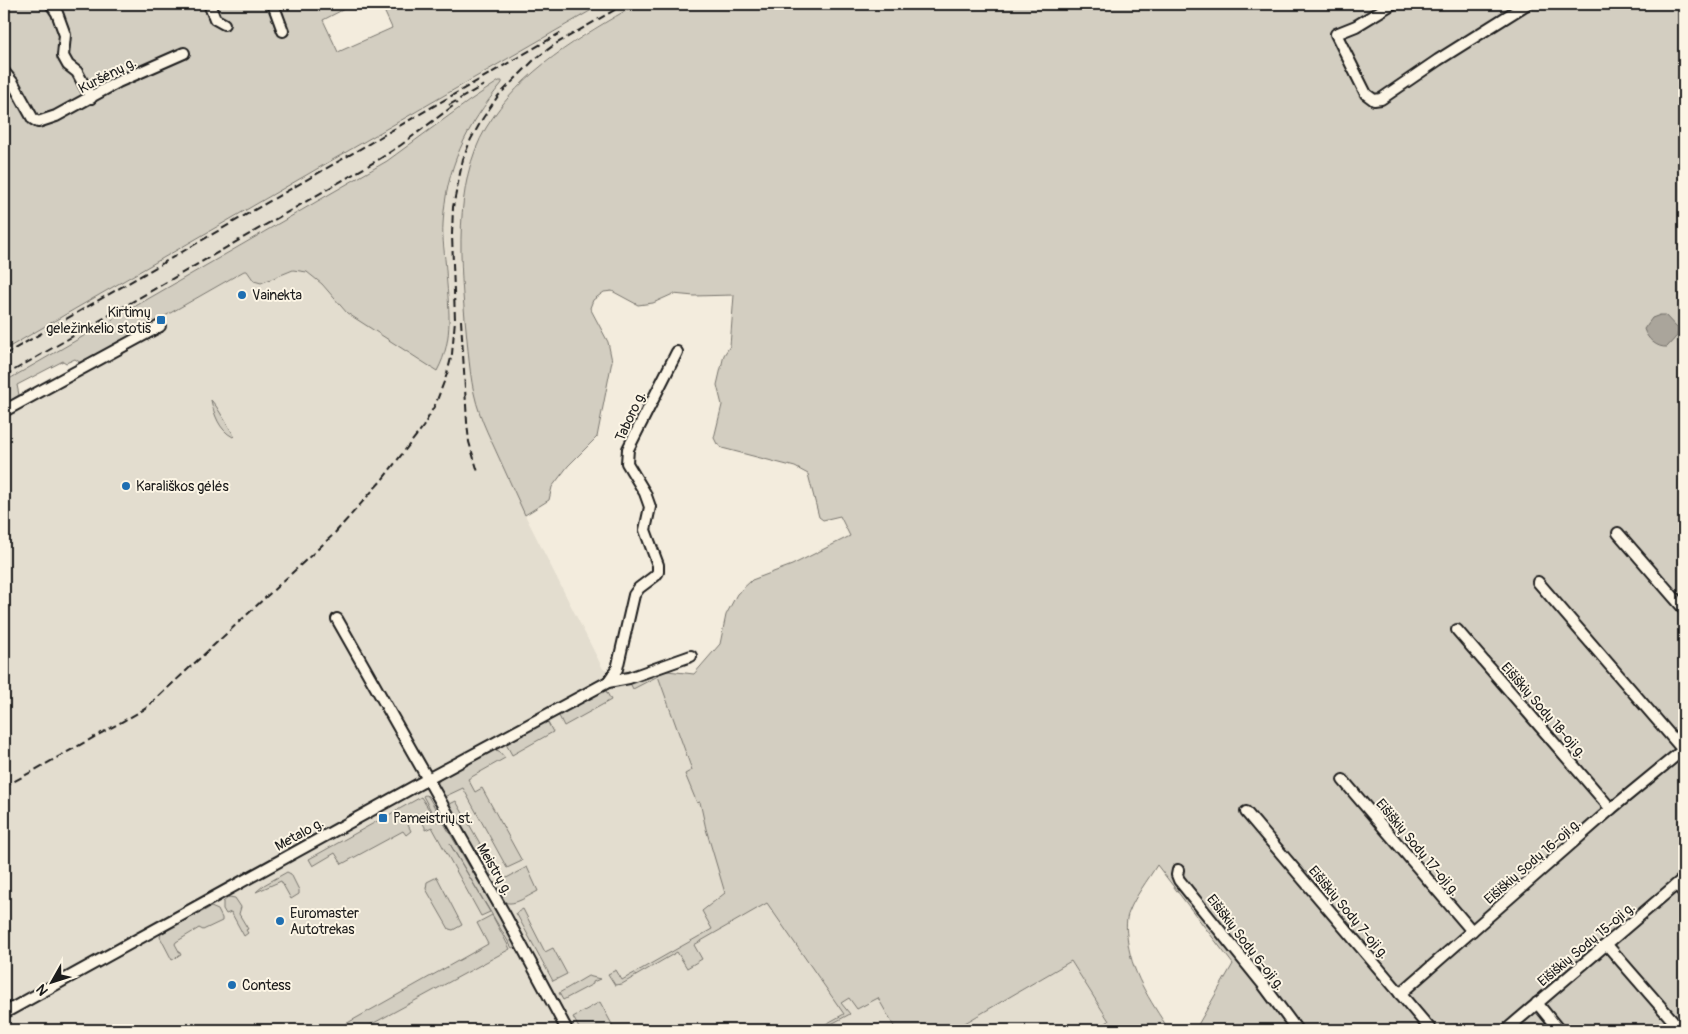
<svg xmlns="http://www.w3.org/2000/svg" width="1688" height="1034" font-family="Pangolin,sans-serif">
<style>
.built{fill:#e3ddcf}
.green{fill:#d3cec1;stroke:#78756e}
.water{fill:#aaa59b;stroke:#716e68}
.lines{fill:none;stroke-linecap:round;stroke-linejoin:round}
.minor-casing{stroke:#1c1c1c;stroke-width:14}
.minor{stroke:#fcf5e5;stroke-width:10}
.rail{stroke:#1c1c1c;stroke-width:2;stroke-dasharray:8 4;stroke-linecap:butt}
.poi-dot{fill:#1f6fb2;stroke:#fcf5e5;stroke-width:2}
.labels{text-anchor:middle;stroke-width:4;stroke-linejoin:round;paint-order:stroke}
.street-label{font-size:14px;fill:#1c1c1c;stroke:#fcf5e5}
.poi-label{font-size:14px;fill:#1c1c1c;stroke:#fcf5e5;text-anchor:start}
</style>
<rect width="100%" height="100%" fill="#f3ecdd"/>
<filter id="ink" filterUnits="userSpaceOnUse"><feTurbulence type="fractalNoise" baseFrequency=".02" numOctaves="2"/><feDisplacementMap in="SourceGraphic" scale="10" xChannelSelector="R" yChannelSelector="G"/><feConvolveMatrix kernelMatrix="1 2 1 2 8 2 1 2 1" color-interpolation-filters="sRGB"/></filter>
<g filter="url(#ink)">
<g class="built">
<path d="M602 4H637L582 35 545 62 465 188 460 267 480 415 525 515 603 669 659 670 689 749 706 829 769 900 841 1003 849 997 878 998 896 1030H4V417L165 329 160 319 244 271H247L254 281 261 283 293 270 307 272 322 284 347 313 441 363 446 350 450 305 443 225 446 196 456 157 464 137 476 117 502 83V81H499L469 101 387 161 4 382V350Z"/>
<path d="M1071 961 1109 1021 1094 1030H953Z"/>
</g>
<g class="green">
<path d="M4 4H354L323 20 338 52 392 28 381 4H602L4 350Z"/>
<path d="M637 4H1684V1030H1195L1233 964 1157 865C1148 880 1135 896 1129 912 1126 918 1126 928 1127 935 1130 972 1150 1000 1169 1030H1094L1109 1021 1071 961 953 1030H896L878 998 857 1009 849 998 841 1003 850 1014 820 1030H815L844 1014 767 903 694 945 702 959 687 968 677 952 622 984 615 985 608 974 616 970 622 980 712 929 702 911 725 893 706 829 700 802 697 803 685 774 692 770 658 676 633 689 630 683 659 670 694 674 720 644 726 615 737 594 752 580 792 565 850 536 840 516 823 520 819 517 808 474 795 467 722 448 717 444 714 438 722 405 717 385 724 355 730 346 734 295 694 296 673 294 653 303 638 305 612 291 604 292 593 300 590 308 608 342 612 361 597 437 568 466 552 487 549 500 525 515C515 493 505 471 495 449 490 438 484 426 480 414 470 386 469 358 466 329 460 267 453 183 486 128 521 70 580 37 637 4Z"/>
<path d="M499 81H502V83C466 127 446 167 443 224 442 239 445 255 446 270 448 305 455 338 437 371L347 313 322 284 307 272 293 270 261 283 254 281 247 271H244L151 324 152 326 85 362 81 363 75 359 66 363 63 361 17 385 19 395 4 405V382L387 161 469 101Z"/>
<path d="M211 400 216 406 232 432 234 436 233 437C219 430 214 414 211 400Z"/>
<path d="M605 689 611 700 564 726 558 714Z"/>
<path d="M547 721 553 732 512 755 506 744Z"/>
<path d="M493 749 499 751 505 758 468 779 475 792 482 788 522 861 507 868 463 788 444 797 437 784 441 778Z"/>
<path d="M425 795 428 796 516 946 512 948 450 844 490 912 481 916 432 827 425 830V827L417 813 405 819 411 831 406 835 403 831 342 864 335 853 313 866 309 859 421 797 437 822 423 796Z"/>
<path d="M456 801 495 870 494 875 492 876 486 872 450 808V804Z"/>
<path d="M527 867 538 891C522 899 501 916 496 886L499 882Z"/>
<path d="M287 872 291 874 299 890V894L291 899 281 881 256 892 264 885Z"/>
<path d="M437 877 462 925 453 930 449 929 426 889 427 882Z"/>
<path d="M229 897 235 898 241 907 239 914 248 929 246 930 248 933 244 936 231 912 226 914 223 909V902Z"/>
<path d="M211 907 218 910 222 918V921L203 930 199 928 176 942 175 944 181 955 172 960 160 937 161 934Z"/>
<path d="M523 909 545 952 553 948 567 974 553 981 516 913Z"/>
<path d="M492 915 510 949 361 1030H335L488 944 477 923Z"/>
<path d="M588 976 600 979 593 982V984L563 1000 559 993Z"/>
<path d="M600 1002 615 1030H580L573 1017Z"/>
</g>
<path class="water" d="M1660 315H1665L1678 329 1677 336 1667 347C1657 348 1647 339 1644 329L1652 318Z"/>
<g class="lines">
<g class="minor-casing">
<g id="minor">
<path d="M51 4 57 13 65 35 63 56 68 65 77 72 91 98"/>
<path d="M209 4 215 19 224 24"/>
<path d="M273 4 283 31"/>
<path d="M1392 4 1356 26 1336 34 1366 94 1374 100 1381 99 1438 60 1527 4"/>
<path d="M4 72 13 83 33 119 38 122 56 116 118 82 184 53"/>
<path d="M4 411 160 326"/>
<path d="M1618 533 1684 609"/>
<path d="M1538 582 1683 750"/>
<path d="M337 619 505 915 567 1030"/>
<path d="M1457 630 1611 809"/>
<path d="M608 682 617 669 634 595 639 588 655 576 658 572V565L645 530 650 507 645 493 627 463 628 449 677 352"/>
<path d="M1343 780 1472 931"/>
<path d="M1246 812 1431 1030"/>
<path d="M1178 870 1177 875 1179 880 1262 983 1297 1030"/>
<path d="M1677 885 1684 893"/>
<path d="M1607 945 1681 1030"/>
<path d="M1400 994 1611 809 1684 749"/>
<path d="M1537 1003 1559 1030"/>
<path d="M4 1013 428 779 608 682 629 678 691 656"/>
<path d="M1506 1030 1684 878"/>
</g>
</g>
<use href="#minor" class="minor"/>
<g class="rail">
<path d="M449 105 484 85"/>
<path d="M461 320 467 422 469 442 478 472"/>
<path d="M4 355 560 33"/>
<path d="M4 376 378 160 401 145 457 103"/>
<path d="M4 787 145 709 333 535 382 480 423 427 436 403 447 374 452 354 455 320 452 235 453 207 463 159 471 139 483 118 498 96 534 60 554 45 625 4"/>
</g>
</g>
</g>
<g class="poi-dot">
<circle cx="242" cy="295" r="5"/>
<rect x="156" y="315" width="10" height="10" rx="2.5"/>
<circle cx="126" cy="486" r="5"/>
<rect x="378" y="813" width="10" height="10" rx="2.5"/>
<circle cx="280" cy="921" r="5"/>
<circle cx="232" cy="985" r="5"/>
</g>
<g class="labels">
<g class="street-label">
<text transform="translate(107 75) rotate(-27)" y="5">Kuršėnų g.</text>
<text transform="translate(630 416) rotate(-65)" y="5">Taboro g.</text>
<text transform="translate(1544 710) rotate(49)" y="5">Eišiškių Sodų 18-oji g.</text>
<text transform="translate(299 834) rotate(-29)" y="5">Metalo g.</text>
<text transform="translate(1418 847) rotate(50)" y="5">Eišiškių Sodų 17-oji g.</text>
<text transform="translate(1532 861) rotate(-41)" y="5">Eišiškių Sodų 16-oji g.</text>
<text transform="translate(495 869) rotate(60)" y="5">Meistrų g.</text>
<text transform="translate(1349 912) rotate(50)" y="5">Eišiškių Sodų 7-oji g.</text>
<text transform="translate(1246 942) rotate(52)" y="5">Eišiškių Sodų 6-oji g.</text>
<text transform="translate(1586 944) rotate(-40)" y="5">Eišiškių Sodų 15-oji g.</text>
</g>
<g class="poi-label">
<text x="252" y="300">Vainekta</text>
<text x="151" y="317" text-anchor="end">Kirtimų<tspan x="151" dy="16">geležinkelio stotis</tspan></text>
<text x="136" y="491">Karališkos gėlės</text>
<text x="393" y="823">Pameistrių st.</text>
<text x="290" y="918">Euromaster<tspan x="290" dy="16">Autotrekas</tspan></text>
<text x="242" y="990">Contess</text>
</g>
</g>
<rect width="1688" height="1034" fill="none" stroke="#fcf5e5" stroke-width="20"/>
<rect x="10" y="10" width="1668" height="1014" fill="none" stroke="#1c1c1c" stroke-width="2" filter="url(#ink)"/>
<g transform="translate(52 982) rotate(231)" stroke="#fcf5e5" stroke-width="4" paint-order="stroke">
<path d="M0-4L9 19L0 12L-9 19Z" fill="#1c1c1c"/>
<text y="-8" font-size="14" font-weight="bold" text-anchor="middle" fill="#1c1c1c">N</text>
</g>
</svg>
